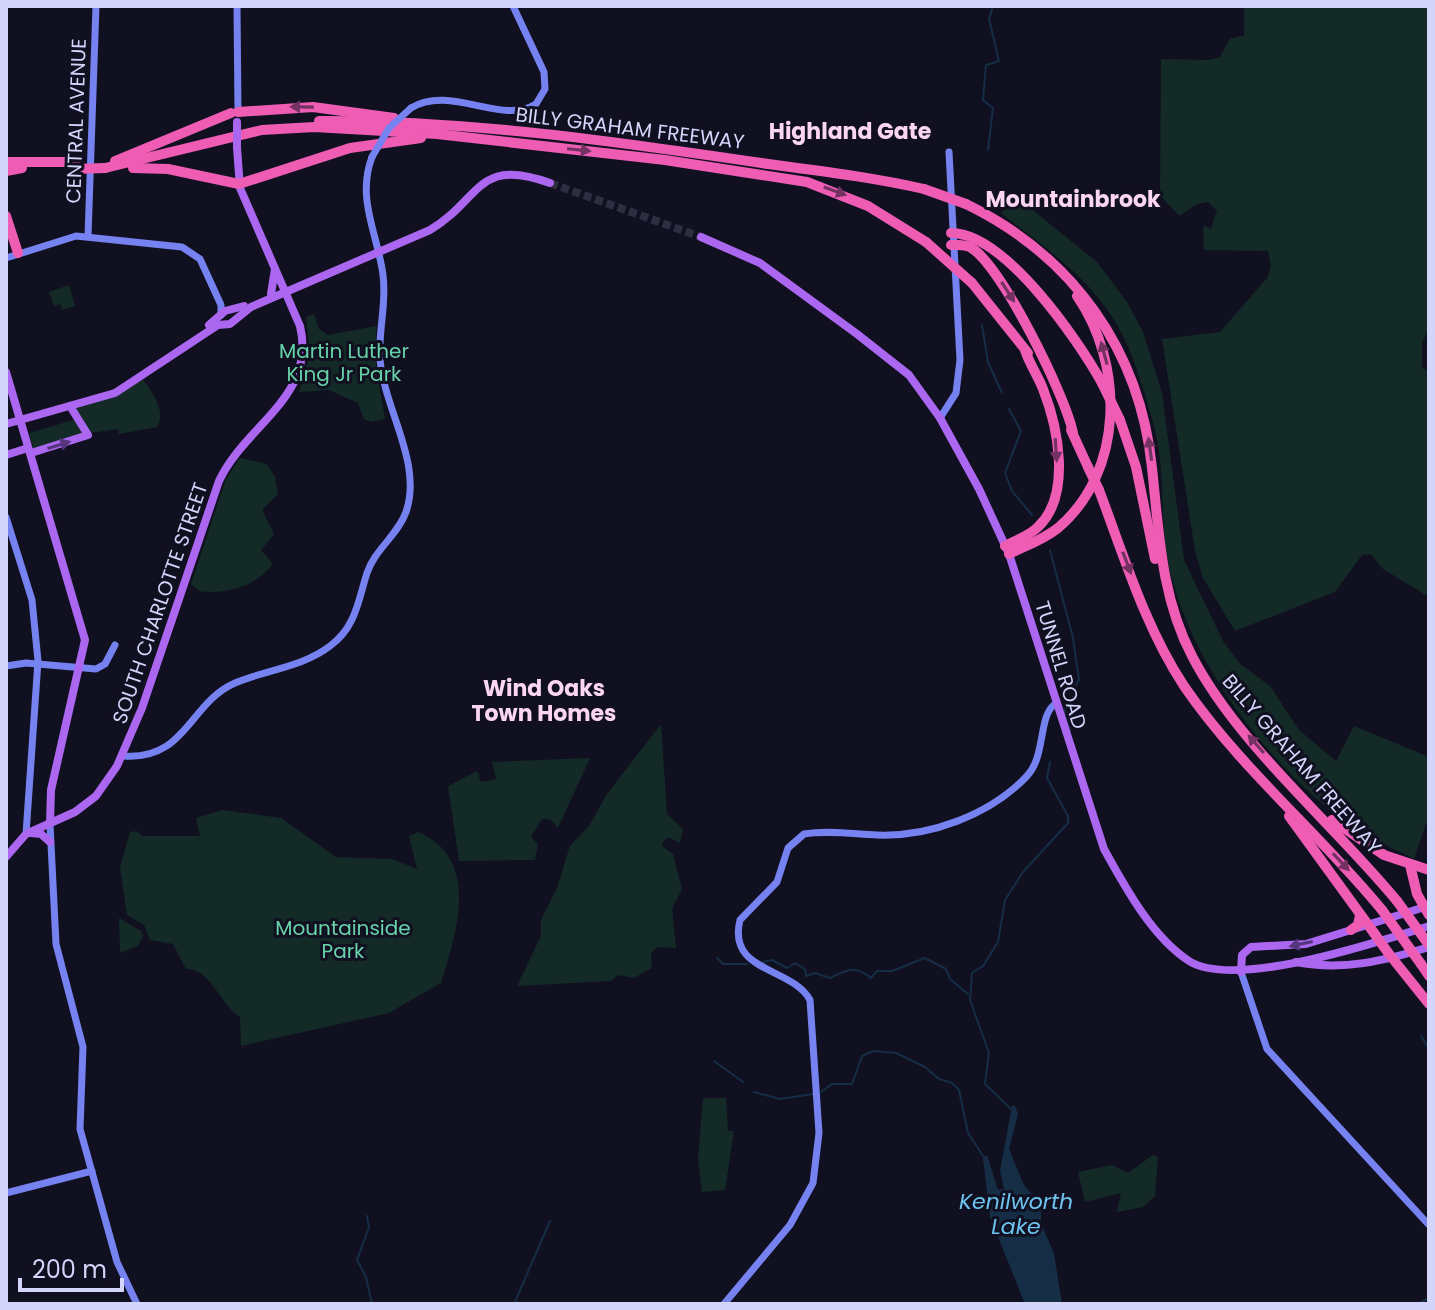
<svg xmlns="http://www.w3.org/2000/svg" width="1435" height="1310" font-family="Poppins,sans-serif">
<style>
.green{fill:#132a26}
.water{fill:#152e46}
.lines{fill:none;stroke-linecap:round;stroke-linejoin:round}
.stream{stroke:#152e46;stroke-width:2}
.primary-tunnel{stroke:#2e2e42;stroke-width:8;stroke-dasharray:8 4;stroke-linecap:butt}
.secondary{stroke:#7582f0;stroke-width:7}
.primary{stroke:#ab67ef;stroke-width:8}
.highway{stroke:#ee5cb4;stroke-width:10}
.secondary-bridge{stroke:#7582f0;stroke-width:7}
.primary-bridge{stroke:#ab67ef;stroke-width:8}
.highway-bridge{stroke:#ee5cb4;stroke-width:10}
.oneway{fill:#743263}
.oneway2{fill:#56377e}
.labels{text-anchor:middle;stroke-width:6;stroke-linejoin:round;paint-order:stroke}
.street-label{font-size:20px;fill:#d4d5fa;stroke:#111021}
.park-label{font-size:20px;fill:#68d3aa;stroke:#111021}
.neighbourhood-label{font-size:22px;font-weight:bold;fill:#fbd6f2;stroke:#111021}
.water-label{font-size:22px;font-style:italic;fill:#6dc4f0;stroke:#111021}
</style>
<rect width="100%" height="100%" fill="#111021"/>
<g class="green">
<path d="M1244 6H1429V328L1422 343V367L1429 372V597L1383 569 1371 554 1362 555 1335 592 1235 631 1203 578 1195 551 1162 339 1220 332 1267 278 1271 267 1268 251 1204 250 1203 226 1211 228 1217 211 1208 202 1197 204 1179 216 1160 195 1161 59 1208 60 1220 57 1230 39 1244 35Z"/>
<path d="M1005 194 1019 199 1097 262 1127 302 1143 332 1162 393 1184 560 1223 641 1240 664 1270 686 1299 730 1336 761 1354 726 1429 757V815L1414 859C1392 847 1365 838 1345 822 1265 762 1184 655 1167 556 1160 516 1165 474 1156 435 1150 408 1134 356 1121 332 1095 281 1045 248 1002 214Z"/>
<path d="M69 285 75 306 62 310 60 304 54 306 49 292Z"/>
<path d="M314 314 319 329 328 335 376 326V367L385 419 372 422 364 419 358 403 329 390 299 392 310 353 306 317Z"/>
<path d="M141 377C151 391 167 410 157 427L119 434 118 429 83 434 34 450 29 433 80 418 74 407Z"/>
<path d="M240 458 267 464 275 477 278 494 262 510 274 534 261 550 273 564C256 586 227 595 199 591L191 584 226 479Z"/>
<path d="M661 724 667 814 683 829 680 843 668 837 661 845 673 854 682 889 672 909 676 948 657 947 651 954 652 968 634 978 618 975 611 981 517 986 541 936V920L557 888 570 846 589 826 607 794Z"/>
<path d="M590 758 558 828 551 820 542 819 531 837 538 844 535 860 459 861 448 786 477 771 481 782 496 779 492 762Z"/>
<path d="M222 810 281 818 336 857 392 859 417 869 409 836 418 832C481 859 457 931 441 983L389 1013 241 1046 240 1017C219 1004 212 969 186 969L173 944 150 940 144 925 127 915 120 867 130 832 137 831 142 836H200L196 818Z"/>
<path d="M119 918 141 931 143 936 138 946 120 953Z"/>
<path d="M703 1098H726L728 1131H734L725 1190 702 1192 698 1159Z"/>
<path d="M1153 1155 1158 1157 1155 1196 1143 1207 1117 1212 1121 1193 1085 1202 1078 1172 1112 1165 1128 1173Z"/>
</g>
<path class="water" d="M1012 1106H1015L1018 1114 1009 1149 1024 1185 1041 1205V1223L1054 1254 1062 1304H1025L990 1217 983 1158 987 1155 998 1190 1004 1189 1000 1171Z"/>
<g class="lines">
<g class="stream">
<path d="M988 150 993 108 983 100 986 65 999 61 989 19 993 6"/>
<path d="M982 325 988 362 1002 393"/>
<path d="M1009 409 1021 431 1005 473 1012 491 1032 515"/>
<path d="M1050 550 1073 638 1079 680 1073 690"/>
<path d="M1064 707 1070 730"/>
<path d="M717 958 723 964H747"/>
<path d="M763 962 772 960 787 968 795 963 805 969 806 976 815 973 830 978C848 969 856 965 871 978L877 971H892L925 958 946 969 950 979 968 994"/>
<path d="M1421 1036 1429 1049"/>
<path d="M714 1061 743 1082"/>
<path d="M754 1092 780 1099 813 1094"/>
<path d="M821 1092 832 1084H852L862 1056 873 1051 896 1053 925 1067 939 1079 952 1083 959 1090 968 1133 983 1156"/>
<path d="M1011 1109 985 1084 989 1053 970 1000 972 973 983 966 998 942 1005 900 1023 872 1068 823V816L1047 778 1050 762"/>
<path d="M367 1216 369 1227 357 1260 366 1277 372 1304"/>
<path d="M515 1302 550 1221"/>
<path d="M1418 1304 1429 1298"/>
</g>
<path class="primary-tunnel" d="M550 183 701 237"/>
<g class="secondary">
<path d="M237 6 238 112"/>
<path d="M411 108C451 84 502 126 536 104L545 89 544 72 513 6"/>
<path d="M88 236 96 6"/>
<path d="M6 258 76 236 182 247 200 259 221 305V315"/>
<path d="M940 418 956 393 960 360 949 152"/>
<path d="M6 517 32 600 38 661 26 834"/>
<path d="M6 666 26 663 96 669 105 664 115 645"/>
<path d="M123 756C186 761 189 703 235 683 265 670 303 667 330 646 356 627 358 601 367 573 375 549 398 535 406 512 423 463 384 409 380 359 378 331 387 303 383 275 378 235 356 199 372 157"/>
<path d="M50 824 56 944 83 1047 80 1129 117 1262 137 1304"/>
<path d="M1241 972 1267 1049 1429 1225"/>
<path d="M6 1193 92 1171"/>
<path d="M724 1304 790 1225 813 1183 819 1133 810 1000C791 966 727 973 740 920L777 882 788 848 804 834C828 830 853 834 877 835 930 837 990 815 1027 776 1046 756 1038 716 1055 704"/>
</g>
<g class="primary">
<path d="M701 237 760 263 857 334 909 375 940 418 979 489 1009 554 1104 849C1125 887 1152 937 1189 961 1235 990 1377 942 1429 926"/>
<path d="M271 294 275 269"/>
<path d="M209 325 225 311 244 306"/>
<path d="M6 372 85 640 51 790 50 824"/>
<path d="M6 424 115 393 218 325 230 324 251 307 430 230C481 200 476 156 550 183"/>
<path d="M31 453 88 435 70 406"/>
<path d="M6 455 28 448"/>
<path d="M31 833 41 834 50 842"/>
<path d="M6 857 26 834 75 812 96 796 117 766 142 708 219 481C245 425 317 397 300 326L240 188 237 147"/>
<path d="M1296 962C1343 971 1384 961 1429 947"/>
<path d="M1241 972 1242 955 1251 947 1306 944 1428 906"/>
</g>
<g class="highway">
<path d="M238 112 313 107 394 118"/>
<path d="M319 121C469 120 620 142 768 164 820 171 872 177 924 189"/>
<path d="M115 161 231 113"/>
<path d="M6 162H75"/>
<path d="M105 168 262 130 314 127 437 134 665 160 807 182 868 206 926 242"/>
<path d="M133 168 168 169 239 184 350 148 421 138"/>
<path d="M6 171 22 168"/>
<path d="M966 204C1073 256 1140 350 1152 468 1159 532 1161 597 1192 656 1238 745 1333 823 1397 901"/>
<path d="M6 216 18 253"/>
<path d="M951 233C1005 233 1078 340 1102 383"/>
<path d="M951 245C958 245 964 244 970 247 1001 264 1066 397 1073 433"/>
<path d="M972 283 1028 353"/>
<path d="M1120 420 1136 467 1155 559"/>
<path d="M1071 430 1088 467"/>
<path d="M1099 490C1124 556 1145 627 1184 686 1240 768 1319 833 1382 910"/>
<path d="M1005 546C1016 540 1029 536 1038 527 1072 495 1058 427 1043 389 1038 376 1029 363 1025 350"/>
<path d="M1009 554C1025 546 1043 540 1058 528 1125 471 1124 364 1077 296"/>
<path d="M1289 816 1374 933"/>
<path d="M1332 820 1384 855 1429 870"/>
<path d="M1410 865 1417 894 1429 915"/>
<path d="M1351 930 1358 925 1360 915"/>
<path d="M1389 954 1429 1004"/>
<path d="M1421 964 1429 976"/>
</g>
<path class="secondary-bridge" d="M372 157 389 128 411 108"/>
<path class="primary-bridge" d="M237 147V122"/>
<g class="highway-bridge">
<path d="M75 169 105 168"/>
<path d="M924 189 966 204"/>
<path d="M926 242 972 283"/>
<path d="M1102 383 1120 420"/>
<path d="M1088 467 1099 490"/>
<path d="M1397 901 1429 945"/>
<path d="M1382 910 1421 964"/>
<path d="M1374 933 1389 954"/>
</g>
</g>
<defs><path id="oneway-solid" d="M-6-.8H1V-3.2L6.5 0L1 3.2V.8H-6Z" transform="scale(2)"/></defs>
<g class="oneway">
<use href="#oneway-solid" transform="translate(302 107) rotate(-179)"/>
<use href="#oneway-solid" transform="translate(579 150) rotate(6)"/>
<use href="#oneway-solid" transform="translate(835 191) rotate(20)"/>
<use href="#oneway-solid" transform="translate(1008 292) rotate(57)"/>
<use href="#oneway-solid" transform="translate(1104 353) rotate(-105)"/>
<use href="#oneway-solid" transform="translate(1150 449) rotate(-98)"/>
<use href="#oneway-solid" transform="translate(1056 450) rotate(86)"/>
<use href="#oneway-solid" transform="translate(1127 563) rotate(69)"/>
<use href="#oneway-solid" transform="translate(1256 744) rotate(-131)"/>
<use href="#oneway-solid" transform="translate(1341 862) rotate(47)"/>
</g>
<g class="oneway2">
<use href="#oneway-solid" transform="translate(59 445) rotate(-17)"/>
<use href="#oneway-solid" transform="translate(1301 944) rotate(168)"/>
</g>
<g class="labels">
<g class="street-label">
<text transform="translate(76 121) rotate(-88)" y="7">CENTRAL AVENUE</text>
<text transform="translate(630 128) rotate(7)" y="7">BILLY GRAHAM FREEWAY</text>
<text transform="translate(160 603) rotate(-71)" y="7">SOUTH CHARLOTTE STREET</text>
<text transform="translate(1061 665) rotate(73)" y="7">TUNNEL ROAD</text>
<text transform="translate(1302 764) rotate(49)" y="7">BILLY GRAHAM FREEWAY</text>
</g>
<g class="park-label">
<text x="344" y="358">Martin Luther<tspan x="344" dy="23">King Jr Park</tspan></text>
<text x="343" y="935">Mountainside<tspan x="343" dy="23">Park</tspan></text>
</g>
<g class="neighbourhood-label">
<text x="850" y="139">Highland Gate</text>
<text x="1073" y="207">Mountainbrook</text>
<text x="544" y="696">Wind Oaks<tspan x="544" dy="25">Town Homes</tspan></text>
</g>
<g class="water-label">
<text x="1016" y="1209">Kenilworth<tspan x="1016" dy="25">Lake</tspan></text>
</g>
</g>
<rect width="1435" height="1310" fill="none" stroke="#d4d5fa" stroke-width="16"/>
<path d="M20 1278v12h102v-12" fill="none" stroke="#d4d5fa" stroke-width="4"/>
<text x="32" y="1278" font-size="24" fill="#d4d5fa" stroke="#111021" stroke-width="6" paint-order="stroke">200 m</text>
</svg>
